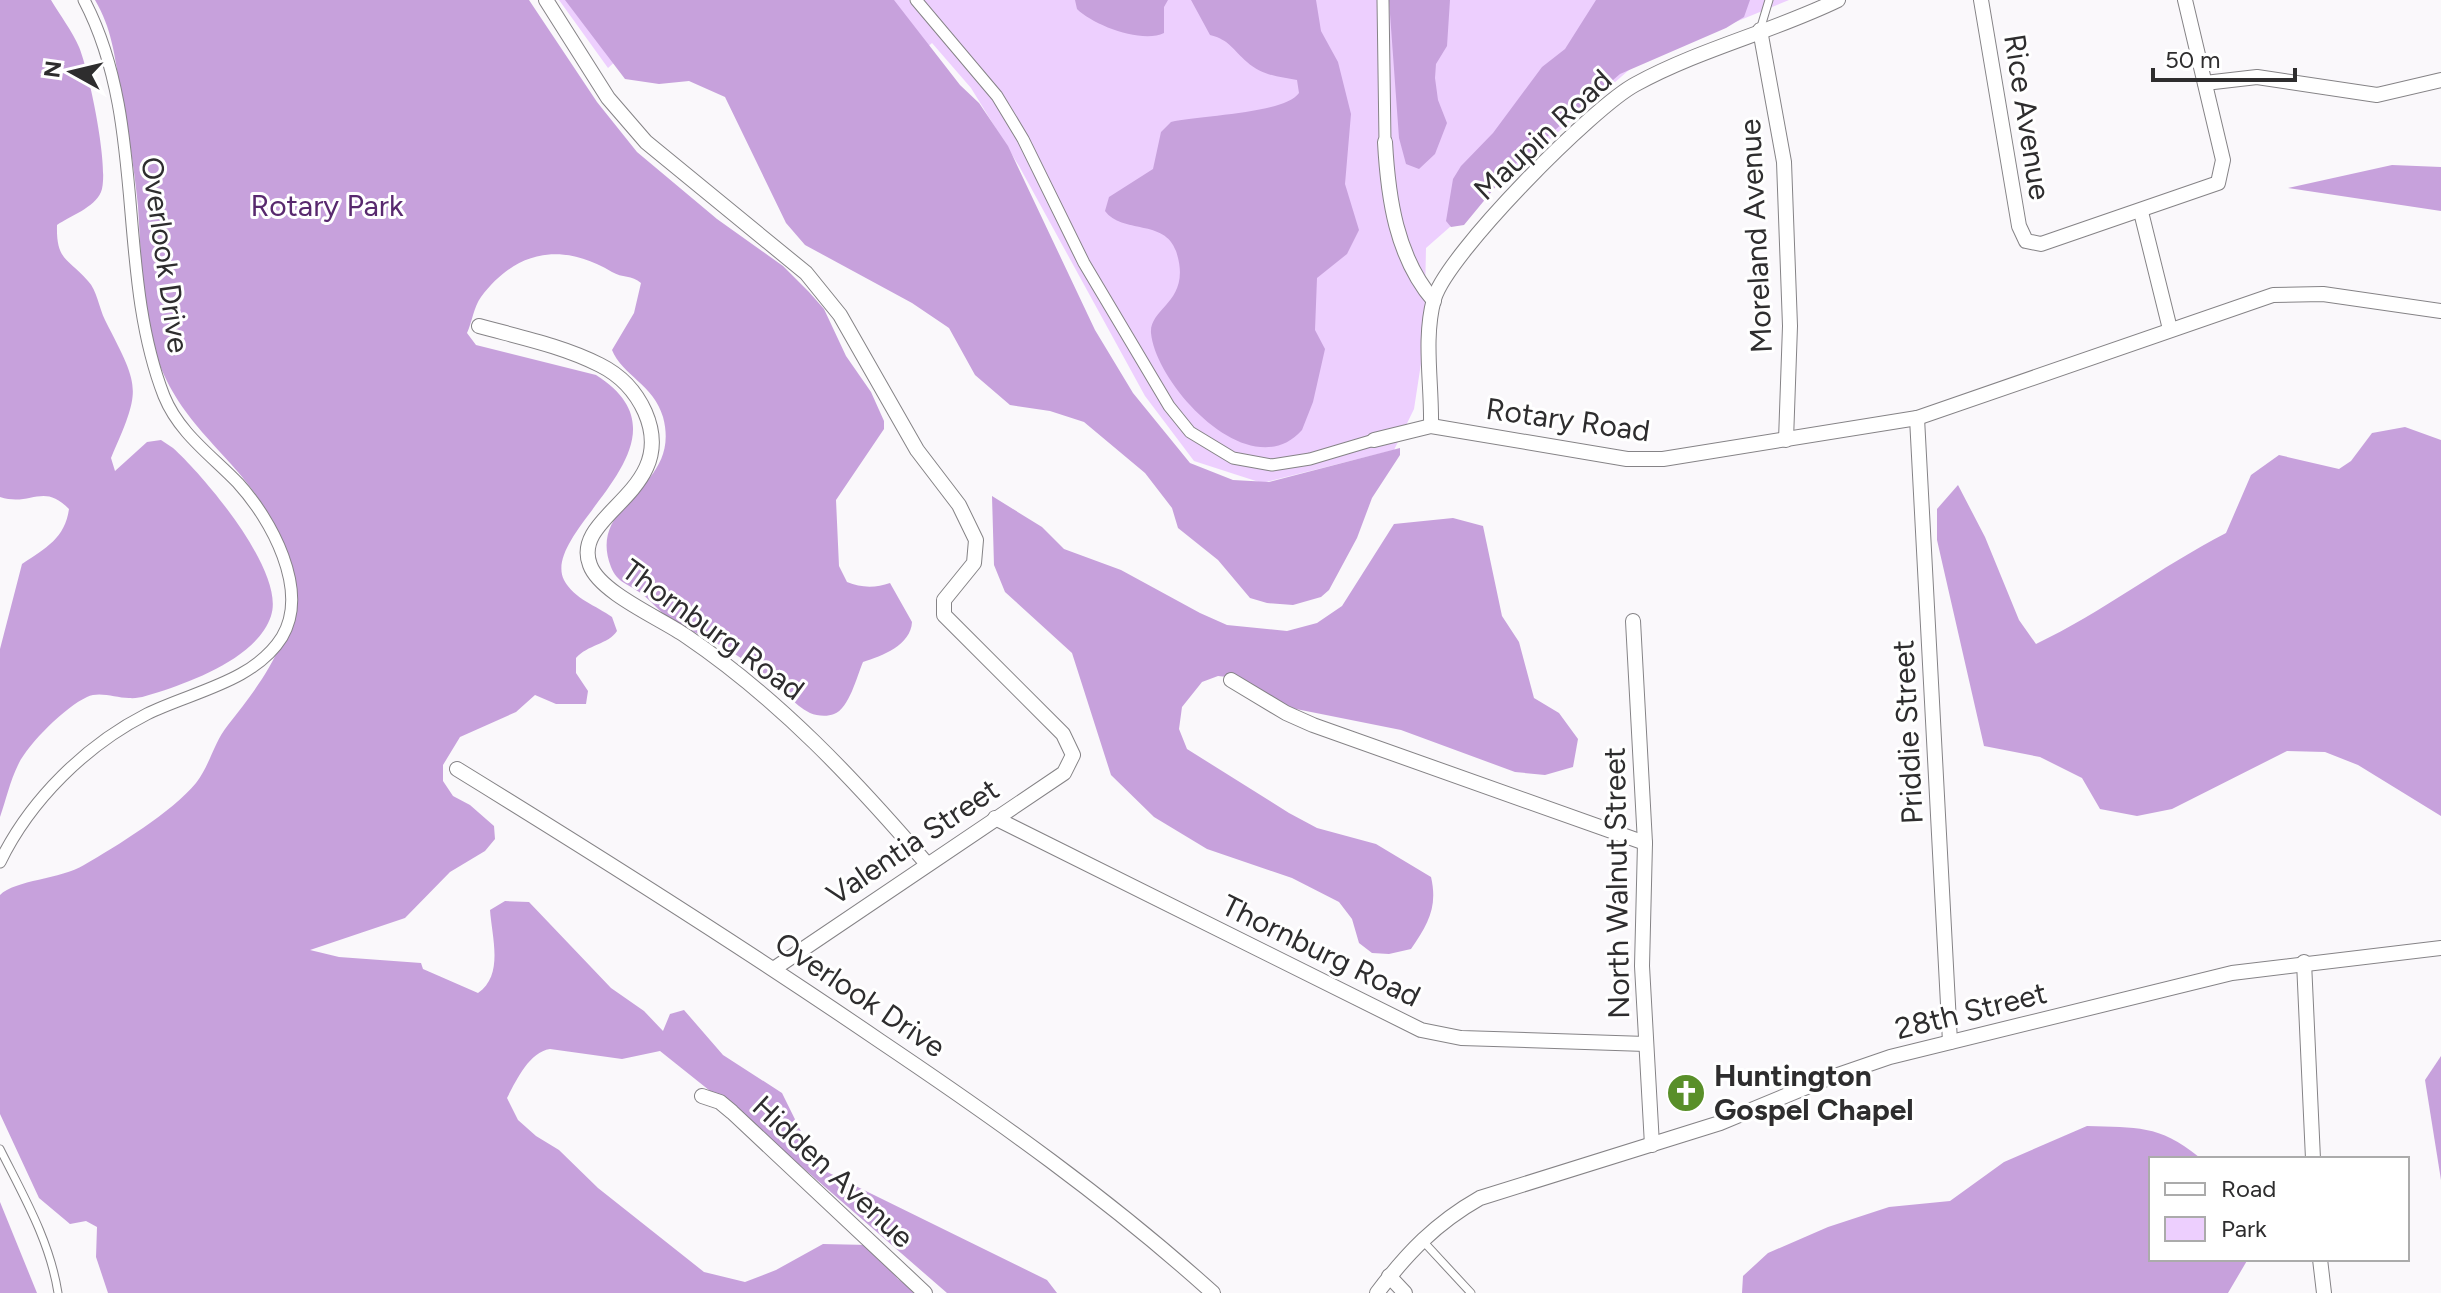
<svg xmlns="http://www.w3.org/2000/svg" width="2441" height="1293" font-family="Figtree,sans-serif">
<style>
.green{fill:#edcffe}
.forest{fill:#c7a1dc}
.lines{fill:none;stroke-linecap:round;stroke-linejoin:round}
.service-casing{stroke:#858386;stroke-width:9}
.pedestrian-casing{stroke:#858386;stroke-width:13}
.minor-casing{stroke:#858386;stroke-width:16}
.service{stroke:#fff;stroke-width:7}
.pedestrian{stroke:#fff;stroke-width:11}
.minor{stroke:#fff;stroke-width:14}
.labels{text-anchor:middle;stroke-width:6;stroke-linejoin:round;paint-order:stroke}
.street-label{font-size:30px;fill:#2e2d2e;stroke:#fff}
.park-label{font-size:30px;fill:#58296e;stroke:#fff}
.poi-label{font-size:30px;font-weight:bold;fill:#2e2d2e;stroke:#fff;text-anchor:start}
</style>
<rect width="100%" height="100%" fill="#faf8fb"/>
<path class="green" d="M559 0H1789L1638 62 1426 248 1424 344 1414 409 1394 450 1262 483 1194 461 1145 396 1019 166 971 88 932 43 815 150 671 11 608 68Z"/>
<g class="forest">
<path d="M0 0H51C60 15 72 31 79 47 89 71 110 170 101 192 94 208 70 216 57 225 56 261 68 258 88 281 97 290 99 308 105 320 140 389 142 387 111 458L115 471 147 442 161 440 173 448C204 476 286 572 271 616 258 656 196 680 159 692 149 695 139 699 129 698 115 698 100 691 87 697 65 707 28 744 18 765 10 781 6 800 0 817V649L22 564C46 548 65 538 69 509 43 482 31 507 0 497Z"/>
<path d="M95 0H529L597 102 637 152 717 219 783 266 809 292 824 309 846 356 871 392 884 421V429L836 500 839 566 847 582C861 588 876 588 890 583L912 622C911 645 882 656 863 662 857 676 849 709 834 714 827 717 817 716 810 713 793 705 783 688 769 677 751 665 732 651 712 641 698 633 682 628 669 618 659 611 651 601 642 594 629 584 617 583 611 567 585 500 683 491 663 417 654 385 622 375 612 350L634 313 641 283C632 275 622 278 612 272 562 242 516 250 481 297 474 306 472 322 467 333L476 345 596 375C704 443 539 529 564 580 574 599 597 606 612 617L617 631C609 644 587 645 576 658V673L588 691 586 704H556L535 695 516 712 460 737 443 765V781L453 796 470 805 494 826 495 839 485 851 450 872 405 918 310 950 339 957 421 963 423 969 478 993C504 975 492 938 490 910L505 901 529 902 611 988 644 1011 663 1031 670 1014 684 1010 723 1055 782 1093 819 1168 1047 1280 1057 1293H947L764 1134 660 1051 622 1059 550 1049C529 1052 516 1081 507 1098L518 1120 536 1136 559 1150 598 1188 704 1272 745 1282 776 1270 823 1244 869 1245 898 1279 918 1293H108L96 1257 97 1227 86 1221 70 1224 39 1198 0 1114V895C15 880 61 879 84 865 117 846 172 812 196 783 210 765 214 742 228 725 280 660 315 606 273 523 238 453 176 429 153 344 141 298 141 252 138 206 134 165 127 126 120 86 114 54 112 29 95 0Z"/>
<path d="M565 0H894L960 85 979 103 1008 146 1095 330 1133 393 1190 463 1233 480 1269 482 1400 448V455L1372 498 1357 538 1329 590 1321 597 1293 605 1267 603 1250 598 1218 560 1178 528 1172 508 1145 473 1084 422 1050 411 1010 405 975 375 949 328 912 303 805 245 786 223 725 97 689 81 659 84 625 79Z"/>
<path d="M1075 0H1168L1164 7V33C1142 44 1093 25 1077 9Z"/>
<path d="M1191 0H1316L1321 31 1338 62 1351 114 1345 184 1359 230 1347 254 1317 278 1315 330 1325 349 1313 402 1302 430C1251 488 1156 386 1151 333 1149 307 1193 302 1176 251 1165 219 1122 234 1105 211L1109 197 1153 169 1161 132 1171 122C1200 115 1284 114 1299 93L1297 80C1279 77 1261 75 1247 62 1233 50 1230 40 1210 35Z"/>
<path d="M1389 0H1450L1447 46 1436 64 1435 78 1438 100 1447 123 1435 154 1419 169 1406 164 1399 138Z"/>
<path d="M1596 0H1750L1744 17 1726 28 1620 74 1511 168 1464 225 1451 227 1446 221 1453 179 1461 166 1493 133 1542 67 1565 49Z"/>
<path d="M2392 165 2441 167V211L2288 188Z"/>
<path d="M2405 427 2441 440V816L2358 765 2325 752 2287 751 2172 809 2137 816 2100 809 2082 778 2040 757 1984 746 1937 540V509L1958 485 1985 537 2019 620 2036 644C2103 612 2160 567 2226 533L2251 475 2279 455 2339 469 2351 461 2372 433Z"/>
<path d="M992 496 1042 527 1064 549 1121 570 1200 613 1227 625 1287 631 1317 623 1342 606 1394 524 1453 518 1483 526 1502 616 1519 642 1534 698 1559 713 1578 739 1573 767 1545 775 1515 772 1401 730 1286 707 1236 678 1218 676 1202 682 1182 707 1179 729 1187 749 1289 813 1317 828 1376 844 1431 877C1438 907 1428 924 1411 949L1389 954 1372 953 1359 943 1352 919 1339 902 1292 878 1207 849 1154 817 1111 775 1072 653 1005 592 994 565Z"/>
<path d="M2441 1056V1180L2425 1080Z"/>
<path d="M2087 1126C2137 1128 2158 1124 2199 1157L2151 1159V1259H2248L2228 1293H1742L1743 1276 1768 1253 1828 1227 1889 1207 1950 1201 2004 1162Z"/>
<path d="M0 1202 37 1293H0Z"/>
</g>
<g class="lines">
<g class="service-casing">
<g id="service">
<path d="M1760 30 1769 0"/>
<path d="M0 1149C23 1195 50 1241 58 1293"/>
<path d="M1421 1239 1471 1293"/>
</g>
</g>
<g class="pedestrian-casing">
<g id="pedestrian">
<path d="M916 0 997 96 1023 139 1084 263 1169 406 1190 432 1233 458 1272 465 1310 459 1374 440"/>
<path d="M1383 0 1385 142"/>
<path d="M0 862C30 800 86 745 147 714 191 692 254 682 282 637 310 590 271 519 238 483 211 455 179 433 164 396 115 270 148 122 84 0"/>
</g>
</g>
<g class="minor-casing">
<g id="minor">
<path d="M546 0 608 98 646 142 806 273 840 315 917 450 959 505 976 540 974 563 944 600V615L1063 734 1073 755 1064 773 775 968"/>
<path d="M1981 0 2019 226 2026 241 2041 244 2218 183 2223 160 2185 0"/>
<path d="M1760 30 1784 162 1790 326 1786 440"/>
<path d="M2205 83 2257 77 2377 95 2441 80"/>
<path d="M1385 142C1388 197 1396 257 1434 301"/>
<path d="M2141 212 2170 329"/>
<path d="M479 326C519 337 563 346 600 365 620 375 636 392 645 412 680 492 570 514 590 565 600 593 662 619 686 636 779 699 855 780 927 864"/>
<path d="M1917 418 1950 1042"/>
<path d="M1431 426C1432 384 1423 339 1434 299 1447 254 1594 106 1636 84 1700 49 1772 32 1838 0"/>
<path d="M1374 440 1431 426 1627 459H1663L1917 418 2273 295 2323 294 2441 311"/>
<path d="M1633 621 1645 843 1642 966 1652 1145"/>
<path d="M1231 680 1286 713 1313 725 1645 843"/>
<path d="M457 769C600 857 741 946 880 1041 996 1119 1109 1199 1213 1293"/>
<path d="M995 818 1421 1030 1461 1038 1646 1044"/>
<path d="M2304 962 2313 1159"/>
<path d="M702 1096 720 1102 732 1112 925 1293"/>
<path d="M2320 1259 2324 1293"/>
<path d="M1389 1276 1405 1293"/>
<path d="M1377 1293C1407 1253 1436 1223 1480 1198L1720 1123 1826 1079 1890 1057 2232 973 2441 948"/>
</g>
</g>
<use href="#service" class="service"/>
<use href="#pedestrian" class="pedestrian"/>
<use href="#minor" class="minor"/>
</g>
<defs>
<g id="church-disc" transform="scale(2)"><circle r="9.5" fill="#598f29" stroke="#fff"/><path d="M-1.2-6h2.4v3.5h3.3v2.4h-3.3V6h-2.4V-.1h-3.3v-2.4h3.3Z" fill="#fff"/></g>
</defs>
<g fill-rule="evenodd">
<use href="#church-disc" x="1686" y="1093"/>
</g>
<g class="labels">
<g class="street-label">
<text transform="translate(2027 117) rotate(81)" y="10">Rice Avenue</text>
<text transform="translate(1543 135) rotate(-43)" y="10">Maupin Road</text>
<text transform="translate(1756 236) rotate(-93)" y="10">Moreland Avenue</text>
<text transform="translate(165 255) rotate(82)" y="10">Overlook Drive</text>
<text transform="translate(1568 420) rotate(8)" y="10">Rotary Road</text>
<text transform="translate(713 630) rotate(36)" y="10">Thornburg Road</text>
<text transform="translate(1908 732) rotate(-93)" y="10">Priddie Street</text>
<text transform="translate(913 842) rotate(-34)" y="10">Valentia Street</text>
<text transform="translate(1617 883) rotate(-91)" y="10">North Walnut Street</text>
<text transform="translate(1321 951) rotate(26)" y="10">Thornburg Road</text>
<text transform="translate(860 995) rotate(34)" y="10">Overlook Drive</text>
<text transform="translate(1971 1011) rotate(-14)" y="10">28th Street</text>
<text transform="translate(833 1172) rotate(43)" y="10">Hidden Avenue</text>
</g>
<g class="park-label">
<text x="327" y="216">Rotary Park</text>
</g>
<g class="poi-label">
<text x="1714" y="1086">Huntington<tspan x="1714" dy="34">Gospel Chapel</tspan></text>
</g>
</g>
<rect x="2149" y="1157" width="260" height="104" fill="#ffffff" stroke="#ababab" stroke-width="2"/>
<rect x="2165" y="1183" width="40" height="12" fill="#ffffff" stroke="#ababab" stroke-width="2"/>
<text x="2221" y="1197" font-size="24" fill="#2e2d2e">Road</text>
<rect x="2165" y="1217" width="40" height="24" fill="#edcffe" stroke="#ababab" stroke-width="2"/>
<text x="2221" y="1237" font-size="24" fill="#2e2d2e">Park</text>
<g transform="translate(72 72) rotate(278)" stroke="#ffffff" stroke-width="6" paint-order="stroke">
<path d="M0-6L14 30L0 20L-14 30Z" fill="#2e2d2e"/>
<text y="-12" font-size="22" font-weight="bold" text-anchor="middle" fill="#2e2d2e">N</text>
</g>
<path d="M2153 68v12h142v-12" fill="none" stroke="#2e2d2e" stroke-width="4"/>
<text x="2165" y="68" font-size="24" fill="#2e2d2e" stroke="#ffffff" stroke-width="6" paint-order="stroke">50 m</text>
</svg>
